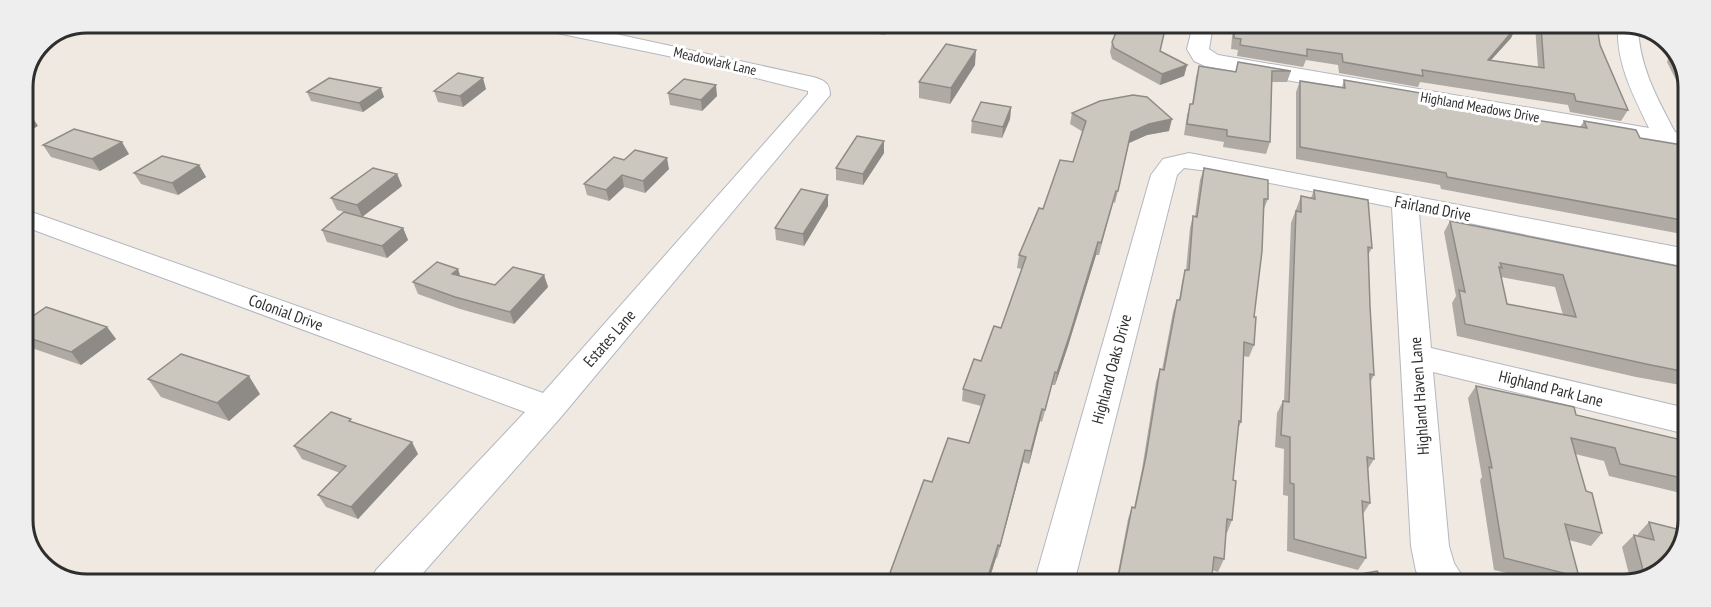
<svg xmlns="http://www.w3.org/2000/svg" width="1711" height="607" font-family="'PT Sans Narrow',sans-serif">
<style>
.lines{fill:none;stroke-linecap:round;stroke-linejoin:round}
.minor-casing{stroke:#b4b7c1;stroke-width:2}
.minor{fill:#fff;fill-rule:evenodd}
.wall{fill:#afaba4;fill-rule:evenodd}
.shaded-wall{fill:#8e8b86}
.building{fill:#cbc7bf;stroke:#8e8b86;stroke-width:1.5;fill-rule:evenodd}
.labels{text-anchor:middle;stroke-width:6;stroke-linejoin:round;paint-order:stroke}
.far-street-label{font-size:14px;fill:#2e2e2e;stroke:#fff}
.street-label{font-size:16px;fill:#2e2e2e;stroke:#fff}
.rim{fill:none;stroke:#2e2e2e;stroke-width:3}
</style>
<rect width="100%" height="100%" fill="#efe9e1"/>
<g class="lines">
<g class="minor-casing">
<g id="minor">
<path d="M528 23 570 24 813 77C824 80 830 83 830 95L561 417 415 582H370L376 570 525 412 23 226V209L543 393 808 94V91L668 56 538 29 531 27Z"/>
<path d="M1193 25H1213L1209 49 1218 55 1649 128C1633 95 1616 63 1618 26H1638C1639 66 1657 98 1675 132L1688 135V149L1205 66 1194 61 1187 49Z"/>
<path d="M1189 153 1687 249V267L1419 213 1431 348 1686 408V434L1433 372 1449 546 1454 563 1467 584H1423L1416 571 1411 546 1392 207 1209 171 1184 168 1177 175 1074 583H1034L1151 175 1163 159Z"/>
</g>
</g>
<use href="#minor" class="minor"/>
</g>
<g class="wall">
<path d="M291 23H364L346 34Z"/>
<path d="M859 24H892L884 35 859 31Z"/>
<path d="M1119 25H1171L1170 28 1165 27 1160 51 1187 65 1184 76 1160 85 1112 59 1110 52 1112 42Z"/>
<path d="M1233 25 1510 26 1516 27 1511 38 1491 60 1538 67 1535 26H1597L1600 45 1628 110 1621 121 1570 112 1568 105 1420 82 1418 87 1339 73 1338 65 1306 60 1303 67 1237 56 1238 50 1231 49Z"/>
<path d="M1662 38 1675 48 1688 83V108L1681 97 1683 94 1667 62 1668 59 1663 49Z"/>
<path d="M1238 62 1291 71 1287 82H1272L1270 142 1266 154 1223 147 1224 142 1184 135 1187 115 1190 104H1192L1196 77 1199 66 1235 72Z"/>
<path d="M975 65 950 104 919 98V82Z"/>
<path d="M1344 80 1426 103 1580 127 1584 121 1640 138 1688 146 1687 235 1441 189 1440 185 1296 159V92L1300 81 1342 87Z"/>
<path d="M486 89 463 107 438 102 434 91Z"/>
<path d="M307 92 384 97 363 112 311 101Z"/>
<path d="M668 93 717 96 702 111 670 105Z"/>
<path d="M1011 107 1010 119 1002 138 971 133 972 121Z"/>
<path d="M1072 113 1169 131 1147 135 1129 143 1115 203 1113 202 1099 255H1096L1068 346 1055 385H1052L1042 422 1040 421 1029 464 1023 462 997 558H996L988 583H875L887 581 932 482 969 443 981 406 962 401 963 389 1001 328 1022 269 1017 268 1019 255 1043 209 1073 162 1083 132 1070 124Z"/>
<path d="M43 145 129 154 100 171 51 157Z"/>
<path d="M884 153 863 185 836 180V168Z"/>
<path d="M614 157 669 169 645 193 624 187 609 201 587 195 584 184Z"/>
<path d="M199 165 206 177 178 195 141 184 134 173Z"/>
<path d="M1204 168 1268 199 1263 211 1254 317V345L1249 357 1243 356 1241 422 1238 429 1233 480 1232 520 1227 533 1226 532 1224 559 1218 572 1212 570 1211 584 1116 583 1128 519 1132 507 1134 508 1142 469 1156 382 1160 369 1162 370 1173 312 1177 300H1179L1182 282 1185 270H1186L1190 228 1193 216H1195L1200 180Z"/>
<path d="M397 174 402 186 362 217 337 210 331 198Z"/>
<path d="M1314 190 1372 248 1368 255 1370 306 1374 375 1370 383 1374 459 1368 469 1370 503 1363 514 1366 558 1358 570 1287 551 1288 496 1283 495 1284 449 1275 447 1277 413 1283 401H1284L1291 223 1301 196 1311 198Z"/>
<path d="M828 195V206L804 246 776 240 775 228Z"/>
<path d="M1450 221 1687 268 1686 386 1636 377 1457 336 1452 303 1456 296 1444 232ZM1501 277 1555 287 1563 315 1507 304Z"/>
<path d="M403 228 408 240 387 258 327 242 322 230Z"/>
<path d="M544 275 548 287 514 324 460 309 418 294 413 282 460 276 495 285Z"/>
<path d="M23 323 107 327 116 339 81 365 23 345Z"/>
<path d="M148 379 260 394 229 421 161 397Z"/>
<path d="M1476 386 1576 415 1686 441 1685 496V494L1609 476 1604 461 1575 454 1586 491 1602 533 1591 546 1569 540 1579 577 1571 584H1551L1494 570 1480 480 1482 477 1468 398Z"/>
<path d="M353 422 418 454 358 519 326 507 318 495 340 473 302 459 294 446Z"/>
<path d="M1649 522 1663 571 1631 582 1622 547 1634 535 1638 536V534Z"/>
</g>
<g class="shaded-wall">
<path d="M343 23H364L346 34 342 24Z"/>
<path d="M884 24H892L884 35Z"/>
<path d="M1516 27 1511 38 1482 70 1488 60Z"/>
<path d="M976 50 975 65 950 104 951 88Z"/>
<path d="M1187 65 1184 76 1160 85 1162 74Z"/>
<path d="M483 78 486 89 463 107 460 96Z"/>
<path d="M716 85 717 96 702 111 701 100Z"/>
<path d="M381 88 384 97 363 112 359 103Z"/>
<path d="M1011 107 1010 119 1002 138 1003 127Z"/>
<path d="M31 115 38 126 23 135V119Z"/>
<path d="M1172 119 1169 131 1147 135 1129 143 1115 203 1131 132 1149 124Z"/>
<path d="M884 141V153L863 185V174Z"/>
<path d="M122 142 129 154 100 171 92 159Z"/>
<path d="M667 158 669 169 645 193 643 181Z"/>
<path d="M199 165 206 177 178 195 172 183Z"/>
<path d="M397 174 402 186 362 217 357 205Z"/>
<path d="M622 175 624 187 609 201 606 190Z"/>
<path d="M828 195V206L804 246 803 234Z"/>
<path d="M403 228 408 240 387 258 382 246Z"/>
<path d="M1098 242 1096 255 1068 346 1055 385 1057 373Z"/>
<path d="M458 269 462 281 452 274Z"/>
<path d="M544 275 548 287 514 324 510 312Z"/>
<path d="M107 327 116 339 81 365 71 352Z"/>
<path d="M249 376 260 394 229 421 217 403Z"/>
<path d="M1042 409 1040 421 1029 464 1031 451Z"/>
<path d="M412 442 418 454 358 519 351 507Z"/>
<path d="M1025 450 1023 462 997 558 1000 546Z"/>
<path d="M998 545 996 558 988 583H986Z"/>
</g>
<g class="building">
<path d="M1119 25H1166L1160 51 1187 65 1162 74 1114 48 1112 42Z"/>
<path d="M1235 25 1510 26 1516 27 1488 60 1544 68 1541 26H1597L1600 45 1628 110 1576 101 1574 94 1422 70 1423 76 1343 62 1342 54 1307 49V56L1240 45 1241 39 1234 38Z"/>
<path d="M946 44 976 50 951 88 919 82Z"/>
<path d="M1673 51H1676L1684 70Z"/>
<path d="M1238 62 1291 71H1272L1270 142 1227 136V130L1187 124 1190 104H1193L1199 66 1236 72Z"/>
<path d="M458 73 483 78 460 96 434 91Z"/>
<path d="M329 78 381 88 359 103 307 92Z"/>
<path d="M684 79 716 85 701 100 668 93Z"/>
<path d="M1344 80 1427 94 1426 103 1587 128 1584 121 1636 130 1640 138 1688 146 1687 221 1447 177 1446 173 1300 147V81L1345 88Z"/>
<path d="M1133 95 1147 97 1172 119 1149 124 1131 132 1118 191H1116L1101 243 1098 242 1070 334 1057 373 1055 372 1045 410 1042 409 1031 451 1025 450 1000 546 998 545 986 583H875L877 578 887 581 924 480 932 482 948 438 969 443 985 395 963 389 974 359 981 361 994 326 1001 328 1026 257 1019 255 1039 208 1043 209 1060 160 1073 162 1086 121 1072 113 1100 101Z"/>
<path d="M981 102 1011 107 1003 127 972 121Z"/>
<path d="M23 113 31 115 23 119Z"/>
<path d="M74 129 122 142 92 159 43 145Z"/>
<path d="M857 136 884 141 863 174 836 168Z"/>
<path d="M635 150 667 158 643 181 622 175 606 190 584 184 614 157 624 160Z"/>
<path d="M162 156 199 165 172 183 134 173Z"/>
<path d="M373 168 397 174 357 205 331 198Z"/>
<path d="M1204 168 1268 180V199H1264L1262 251 1254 317H1256L1254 345 1244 342 1241 422 1239 421 1233 480 1236 481 1232 520 1227 519 1224 559 1214 557 1211 584 1117 583 1132 507 1135 508 1146 456 1160 369 1164 370 1177 300H1180L1185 270H1189L1193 216 1197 217Z"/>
<path d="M801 189 828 195 803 234 775 228Z"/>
<path d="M1314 190 1368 200 1372 248 1368 247 1370 306 1374 375 1370 374 1374 459 1367 457 1370 503 1362 501 1366 558 1294 539V484L1290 483V437L1281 435 1283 401 1289 402 1296 211 1301 212V196L1315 199Z"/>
<path d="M344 212 403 228 382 246 322 230Z"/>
<path d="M1450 221 1687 268 1686 372 1646 364 1465 324 1459 290 1465 292ZM1500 263 1563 275 1576 317 1507 304 1499 267 1502 268Z"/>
<path d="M437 262 458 269 452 274 495 285 513 267 544 275 510 312 455 297 413 282Z"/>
<path d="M46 307 107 327 71 352 23 336V323Z"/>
<path d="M181 354 249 376 217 403 148 379Z"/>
<path d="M1476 386 1574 407 1576 415 1686 441V479L1620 464 1615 448 1571 438 1586 491 1592 493 1602 533 1565 524 1579 577 1504 558 1489 467 1492 468Z"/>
<path d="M331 412 351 419 349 421 412 442 351 507 318 495 346 466 294 446Z"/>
<path d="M1649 522 1685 531V540L1663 571 1645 578 1634 535 1654 540Z"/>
<path d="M1377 571 1386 584H1306Z"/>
</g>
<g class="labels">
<g class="far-street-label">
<text transform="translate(715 61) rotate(13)" y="5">Meadowlark Lane</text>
<text transform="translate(1480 107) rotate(10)" y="5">Highland Meadows Drive</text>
</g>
<g class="street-label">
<text transform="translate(1433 208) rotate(11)" y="6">Fairland Drive</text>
<text transform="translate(286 312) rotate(20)" y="6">Colonial Drive</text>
<text transform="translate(609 338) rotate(-49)" y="6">Estates Lane</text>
<text transform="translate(1111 369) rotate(-75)" y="6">Highland Oaks Drive</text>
<text transform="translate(1551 388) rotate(14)" y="6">Highland Park Lane</text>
<text transform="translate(1419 396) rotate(-94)" y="6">Highland Haven Lane</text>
</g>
</g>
<path d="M0 0H1711V607H0ZM87 33H1624A54 54 0 0 1 1678 87V520A54 54 0 0 1 1624 574H87A54 54 0 0 1 33 520V87A54 54 0 0 1 87 33Z" fill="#eee" fill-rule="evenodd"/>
<path class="rim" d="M87 33H1624A54 54 0 0 1 1678 87V520A54 54 0 0 1 1624 574H87A54 54 0 0 1 33 520V87A54 54 0 0 1 87 33Z"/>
</svg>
